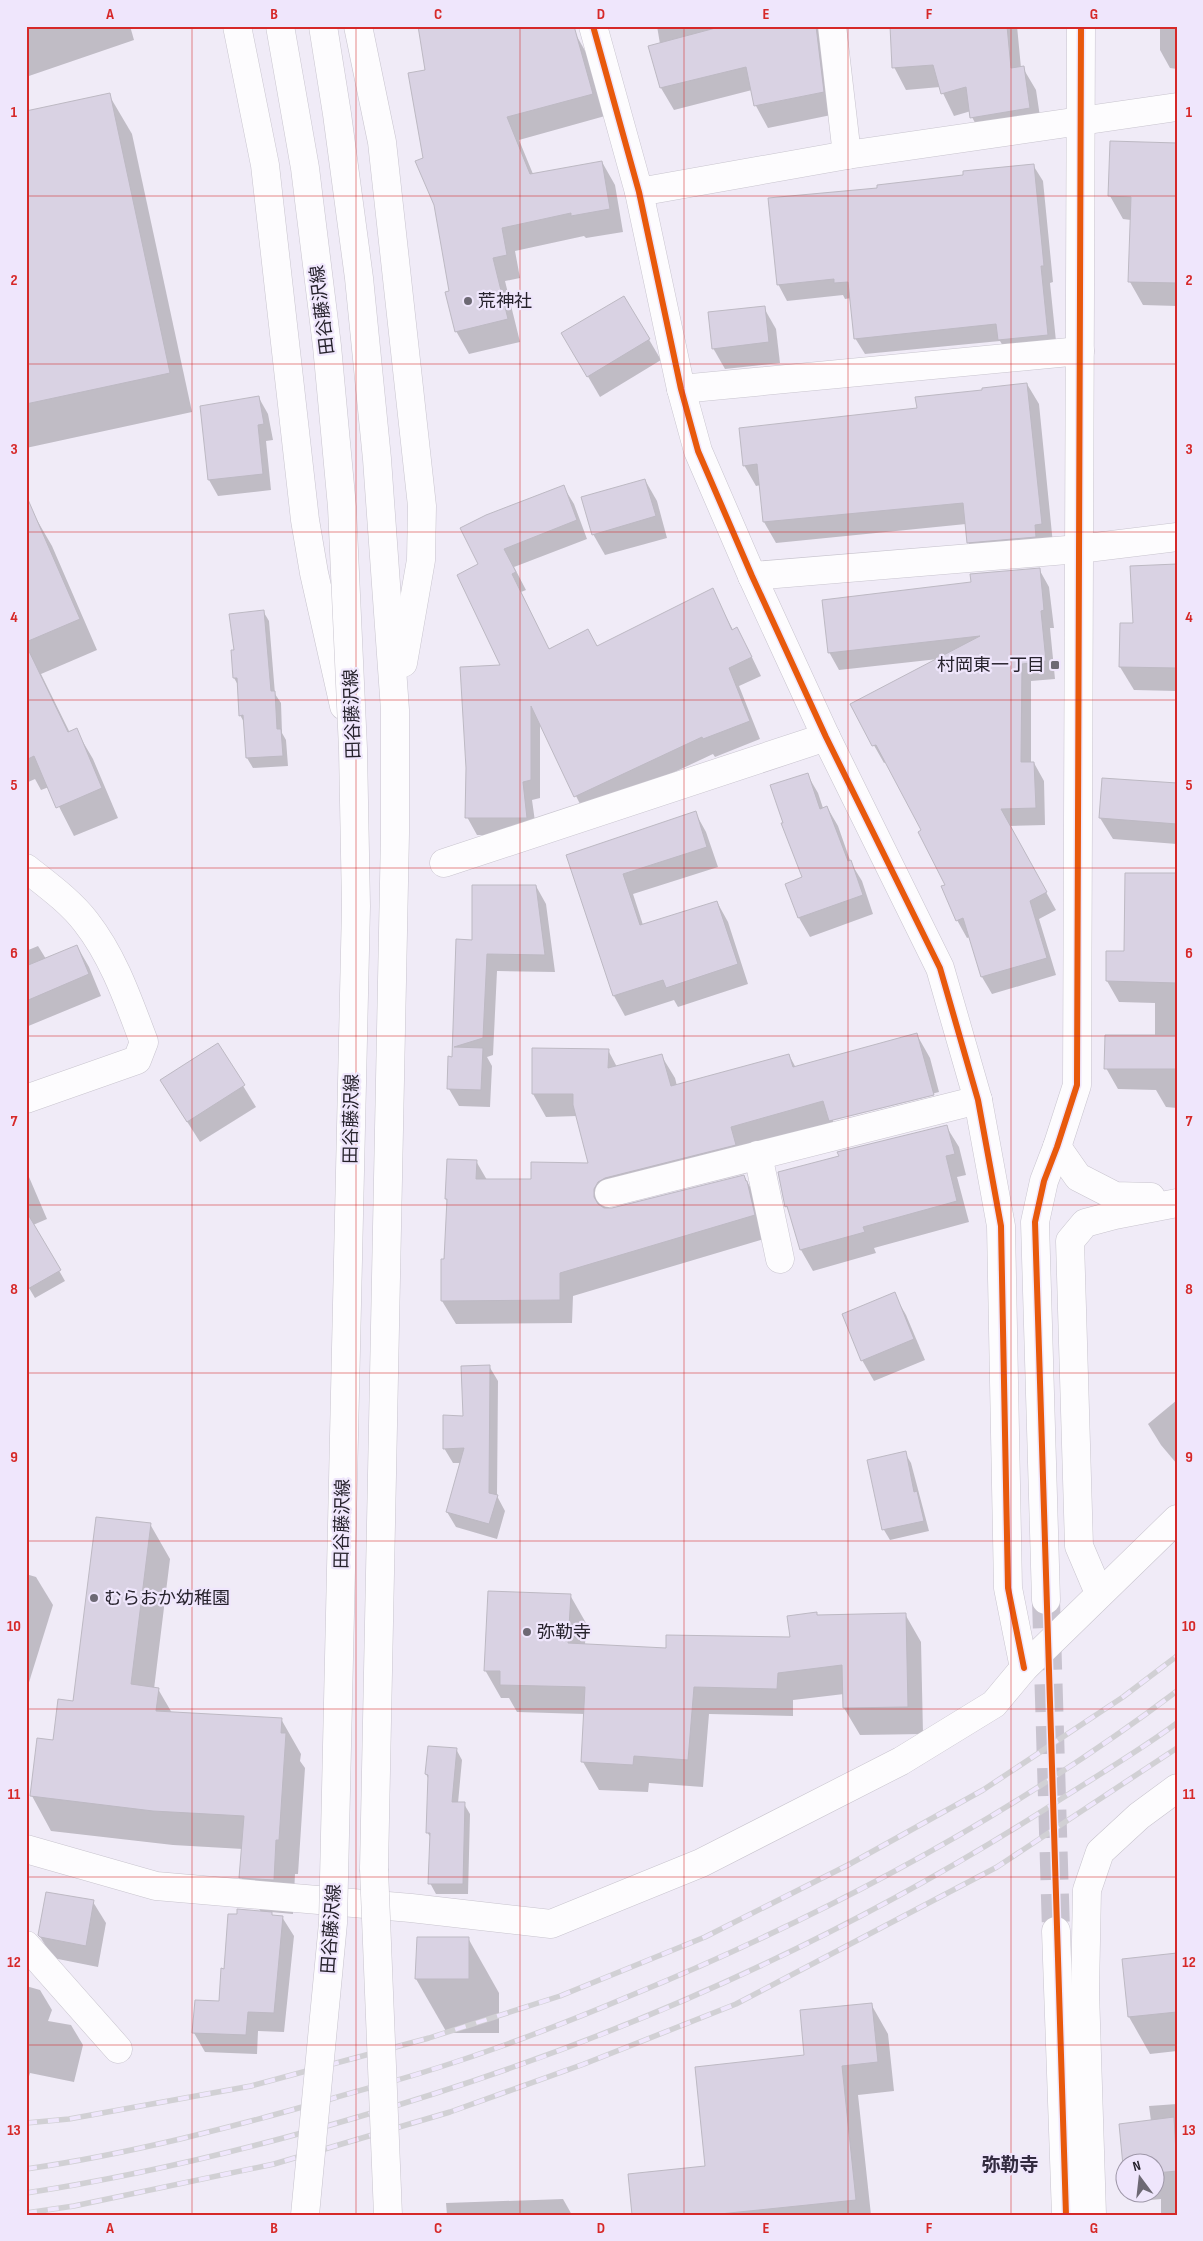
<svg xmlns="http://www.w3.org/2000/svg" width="1203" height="2241" font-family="'Sofia Sans Condensed','Noto Sans JP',sans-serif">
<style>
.shadow{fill:#0003}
.building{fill:#d9d2e3;stroke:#bdb9c3}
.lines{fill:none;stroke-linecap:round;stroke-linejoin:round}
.minor-tunnel{stroke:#c8c3cf;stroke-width:28;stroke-dasharray:28 14;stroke-linecap:butt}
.minor-casing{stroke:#c8c4ce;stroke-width:29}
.major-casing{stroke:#c8c4ce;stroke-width:29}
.minor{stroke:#fdfcfe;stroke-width:28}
.major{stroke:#fdfcfe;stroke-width:28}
.rail-casing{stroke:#d1d0d4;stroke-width:5.5}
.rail{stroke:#efe6fc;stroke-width:4;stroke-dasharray:11;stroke-linecap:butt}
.major-bridge-casing{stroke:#c8c4ce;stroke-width:29;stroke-linecap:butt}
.major-bridge{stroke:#fdfcfe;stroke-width:28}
.cycleway-casing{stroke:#efe6fc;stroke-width:9}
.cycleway{stroke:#e8590c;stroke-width:6}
.grid{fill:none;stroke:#d62828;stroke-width:1;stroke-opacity:0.55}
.poi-dot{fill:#6d6974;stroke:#efe6fc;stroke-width:2}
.labels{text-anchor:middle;stroke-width:4.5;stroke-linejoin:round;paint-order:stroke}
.poi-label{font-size:18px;fill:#27232d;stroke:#efe6fc;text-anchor:start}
.street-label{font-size:18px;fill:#27232d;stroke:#efe6fc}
.neighbourhood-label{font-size:19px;font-weight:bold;fill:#332b40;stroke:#efe6fc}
.neatline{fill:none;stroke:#d62828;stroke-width:2}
.grid-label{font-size:16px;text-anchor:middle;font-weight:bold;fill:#d62828}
</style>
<rect width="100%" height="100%" fill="#f0ebf7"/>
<g class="shadow">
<path d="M26 26H130L134 40 26 77Z"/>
<path d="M657 26H839L836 114 768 128 756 106 752 90 674 110 661 88 650 47 660 44Z"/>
<path d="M891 26H1017L1021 68H1023L1036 90 1042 130 984 140 972 117 971 111 954 116 940 87 906 90 894 67Z"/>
<path d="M1160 26H1177V69L1170 68 1160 50Z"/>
<path d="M575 33 588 56 605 116 519 140 533 174 602 162 615 185 623 232 586 238 584 236 515 251 520 278 505 281 520 342 469 354 456 331 435 204 424 159Z"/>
<path d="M109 95 132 134 192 412 26 448V112Z"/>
<path d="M1111 142 1177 144V306L1143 305 1130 282 1131 220 1123 219 1110 196Z"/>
<path d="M1033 165 1043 181 1053 282 1050 283 1057 351 1009 356 1000 341 865 354 855 338 851 298 845 299 843 295 787 301 778 284 879 189Z"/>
<path d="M624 297 661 360 600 397 563 334Z"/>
<path d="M764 308 776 329 780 363 725 369 713 348Z"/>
<path d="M1027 384 1039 404 1053 544 980 563 968 542 966 524 776 543 764 522 761 485 756 486 744 465 918 409 983 392Z"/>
<path d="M259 398 268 414 273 440 266 441 271 490 218 496 209 480Z"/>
<path d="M645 480 657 501 667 538 605 555 593 534Z"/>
<path d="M563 486 574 504 587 539 514 567 526 590 521 592 549 650 597 647 712 590 733 630 747 647 761 676 739 686 760 739 715 757 713 754 585 814 540 724V798L532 800 537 836 477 835 467 817 502 667 479 564Z"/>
<path d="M34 515 52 546 97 650 41 674 70 733 76 730 93 759 118 818 74 836 49 787 41 790 35 779 26 783V518Z"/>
<path d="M1177 565V691L1134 690 1120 667 1134 624Z"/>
<path d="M1039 569 1049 587 1054 628H1050L1055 679 1031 681V763H1034L1044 781 1045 825 1009 826 1056 910 1039 919 1056 975 992 994 982 977 970 937 967 938 957 920 946 885 923 831 886 762 884 763 851 705 938 659 839 670 829 652 972 583Z"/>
<path d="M263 611 269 621 275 694 281 703 282 733 286 740 288 766 253 768 247 758 245 724 240 715 238 685 234 678 236 651Z"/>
<path d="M807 774 818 793 823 808 827 807 838 826 851 863 862 881 873 914 810 937 799 918 804 878Z"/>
<path d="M1177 784V844L1113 839 1100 818Z"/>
<path d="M695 812 706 832 718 867 633 894 643 925 717 902 728 922 748 984 678 1007 674 1000 625 1016 614 996 568 856Z"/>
<path d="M1177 875V1108L1166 1107 1156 1090 1118 1089 1106 1068 1155 1036V1003L1119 1002 1107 981Z"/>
<path d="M536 886 546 904 555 972 497 971 493 1055 487 1057 492 1066 490 1107 459 1106 449 1089 453 1058 457 941H473Z"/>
<path d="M38 946 46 959 77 946 89 967 101 996 26 1027V951Z"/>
<path d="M917 1035 930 1058 939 1092 833 1119V1122L940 1095 946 1118 611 1204 608 1209 744 1176 760 1205 767 1238 573 1296 572 1323 456 1324 442 1301 448 1203 446 1199 476 1161 487 1180H532L590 1164 577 1116 546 1117 533 1094 608 1050 617 1067 661 1055 675 1078 677 1086 789 1055 796 1068Z"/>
<path d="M218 1045 256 1107 200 1142 174 1101Z"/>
<path d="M946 1126 959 1147 966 1175 957 1177 969 1222 874 1248 876 1253 813 1271 801 1250 791 1215 786 1206Z"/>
<path d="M26 1170 47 1219 33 1225 65 1281 35 1298 26 1283Z"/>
<path d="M894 1294 906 1315 925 1360 874 1381 862 1360Z"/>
<path d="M489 1366 498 1381 497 1496 505 1511 497 1539 456 1527 447 1512 461 1463H453L444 1448 464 1417Z"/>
<path d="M1177 1400V1464L1161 1445 1148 1424Z"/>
<path d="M905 1453 911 1463 929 1531 890 1540 884 1530 868 1461Z"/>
<path d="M150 1524 170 1559 154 1689H158L172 1713 281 1719 301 1754 300 1761 305 1768 298 1874H295L293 1914 271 1912 273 1917H282L294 1936 284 2032 258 2031 257 2054 205 2052 194 2033 220 2002 261 1912 241 1877 243 1849 173 1845 51 1831 32 1796Z"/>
<path d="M26 1574 36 1577 53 1605 26 1692Z"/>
<path d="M570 1595 586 1623 585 1645 667 1649 791 1638 816 1613 818 1616 905 1614 921 1642 923 1734 860 1735 844 1708V1694L793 1700V1716L709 1714 703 1787 649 1783 648 1792 599 1790 583 1762 585 1714 517 1712 509 1698H501L485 1670Z"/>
<path d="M456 1749 462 1760 458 1803 464 1804 470 1814 468 1894H436L430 1883 431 1838 427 1832 429 1780 426 1774Z"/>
<path d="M93 1902 106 1923 98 1967 53 1958 39 1935Z"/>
<path d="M468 1938 499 1993V2033H447L416 1979Z"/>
<path d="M1177 1955V2051L1150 2054 1129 2017Z"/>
<path d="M26 1986 40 1990 52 2010 48 2021 71 2025 83 2045 74 2082 30 2073 26 2086Z"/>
<path d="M871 2004 888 2034 894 2091 858 2095 871 2215H633L706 2167 805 2056Z"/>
<path d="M1177 2104V2215H1161V2199L1140 2201 1136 2194H1156V2164H1126L1125 2176 1121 2125 1151 2121 1149 2106Z"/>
<path d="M563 2199 572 2215H447L446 2203Z"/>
</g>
<g class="building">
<path d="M418 26H574L593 94 507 117 530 174 602 161 610 209 571 216V213L502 228 507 255 493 258 508 319 455 332 445 292 449 291 434 205 415 161 423 158 408 73 425 70Z"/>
<path d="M723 26H816L824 92 754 106 746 67 660 88 648 46Z"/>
<path d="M890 26H1007L1011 68 1024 66 1030 108 970 118 966 87 941 94 933 65 892 68Z"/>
<path d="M110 93 170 373 26 404V111Z"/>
<path d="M1110 141 1177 143V283L1128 282 1131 197 1108 196Z"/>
<path d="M1034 164 1044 266H1041L1048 335 998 340 996 324 854 339 848 282 834 283V279L777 285 768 198 877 188V185L963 175V171Z"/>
<path d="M624 296 650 339 587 377 561 333Z"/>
<path d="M765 306 769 342 712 349 708 312Z"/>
<path d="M1027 383 1042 524 1035 525 1036 537 967 543 963 503 763 522 757 464 743 466 739 428 917 408 915 397 982 390V388Z"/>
<path d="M259 396 264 424 258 425 263 474 208 480 200 406Z"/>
<path d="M645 479 656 516 592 535 581 497Z"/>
<path d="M564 485 577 520 504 549 516 572 512 574 549 649 588 629 597 646 713 588 732 630 737 627 752 657 729 668 750 721 703 739 702 737 574 797 531 706V780L523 782 527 818H465L466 768 460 667 500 665 457 575 478 564 460 528 486 515Z"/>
<path d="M26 495 80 619 26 642Z"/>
<path d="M1177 564V668L1119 667 1120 623H1133L1130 566Z"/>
<path d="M1040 568 1044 610 1041 611 1046 661 1022 664 1021 762H1034L1036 808 1001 809 1047 892 1030 901 1047 958 981 977 963 918 956 921 941 886 945 885 918 832 921 830 876 745 872 746 850 704 980 636 828 653 822 600 971 582 970 574Z"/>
<path d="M264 610 271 691H275L277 729H281L283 756 246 758 243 715 239 716 237 678H233L231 650H234L229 614Z"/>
<path d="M26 645 68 732 77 728 102 788 56 808 34 756 26 760Z"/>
<path d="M808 773 820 809 827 806 848 861 851 860 863 895 798 918 785 884 802 877 781 823H783L770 785Z"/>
<path d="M1102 778 1177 783V824L1099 818Z"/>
<path d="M696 811 707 847 623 874 640 925 717 901 738 964 666 988 663 980 613 996 566 855Z"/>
<path d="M1125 873H1177V983L1106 981V951H1124Z"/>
<path d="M472 885H536L545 955 487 954 483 1038 454 1047 483 1048 481 1090 447 1089 448 1056 452 1057 456 939 472 940Z"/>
<path d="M77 945 89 974 26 1001V966Z"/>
<path d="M917 1033 934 1095 829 1121 823 1101 731 1127 736 1145 605 1178 598 1182 594 1189V1197L598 1204 604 1208H612L744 1175 746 1181H747L755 1215 560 1273V1300L441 1301V1259H444L447 1199H445L447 1159 477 1160 476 1179H531V1162L588 1163 573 1105V1094H532V1048L609 1049 608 1068 662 1054 671 1086 789 1054 793 1067Z"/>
<path d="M1105 1035H1177V1069H1104Z"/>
<path d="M218 1043 245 1085 187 1122 160 1080Z"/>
<path d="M947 1125 955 1154 946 1156 957 1201 863 1227 865 1232 800 1250 787 1206 785 1207 778 1172 839 1156 837 1152Z"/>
<path d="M26 1211 61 1270 26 1290Z"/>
<path d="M895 1292 914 1339 861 1361 842 1314Z"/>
<path d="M490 1365 489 1493 498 1495 489 1524 446 1512 464 1448 443 1449V1415L463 1416 461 1366Z"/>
<path d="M906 1451 914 1492 917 1491 924 1521 882 1530 867 1460Z"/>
<path d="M96 1517 151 1523 131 1684 159 1688 156 1711 282 1718 281 1733H286L279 1840H276L274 1880 239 1878 244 1816 153 1811 30 1796 37 1738 53 1740 58 1699 73 1701Z"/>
<path d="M488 1591 571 1594 568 1643 666 1648V1635L790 1637 787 1616 817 1612V1615L906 1613 908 1707 843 1708 842 1665 778 1673 777 1689 694 1687 688 1760 634 1756 633 1765 581 1762 585 1687 500 1685V1671H484Z"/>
<path d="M428 1746 457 1748 452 1802H465L463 1884H428L430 1833H426L428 1775 425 1774Z"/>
<path d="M46 1892 94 1900 86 1946 40 1937 38 1935Z"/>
<path d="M237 1909 272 1912V1915L283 1916 274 2013 248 2012 246 2035 192 2033 195 2000 219 2001 221 1968 224 1969 228 1914H237Z"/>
<path d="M417 1937H469V1979H415Z"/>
<path d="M1177 1953V2012L1128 2017 1122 1959Z"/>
<path d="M872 2003 878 2062 842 2066 856 2200 710 2215H632L628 2174 705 2166 695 2067 804 2055 800 2010Z"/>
<path d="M1174 2117 1177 2171 1156 2173V2164H1126L1124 2176 1119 2124Z"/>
</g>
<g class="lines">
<path class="minor-tunnel" d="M1046 1600 1056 1931"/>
<g class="minor-casing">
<g id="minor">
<path d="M593 26 639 192 681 389 698 451 752 576 826 737 940 968 978 1100 1001 1226 1008 1588 1024 1668"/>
<path d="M832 26 847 155"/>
<path d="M639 192 847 155 1177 107"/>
<path d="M681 389 1080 351"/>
<path d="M752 576 1079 549 1177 537"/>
<path d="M444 863 826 737"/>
<path d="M26 868C46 884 70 901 86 922 114 958 128 1000 144 1042L137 1060 26 1099"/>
<path d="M1057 1147 1078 1177 1115 1196 1151 1197"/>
<path d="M758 1155 780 1259"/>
<path d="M609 1193 978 1100"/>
<path d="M1099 1593 1079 1546 1070 1241 1085 1223 1115 1215 1177 1203"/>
<path d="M1046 1600 1035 1222 1044 1181 1057 1147 1077 1085 1081 26"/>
<path d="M26 1849 156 1886 411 1908 551 1924 701 1863 901 1761 994 1704 1024 1668 1177 1519"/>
<path d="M1056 1931 1066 2215"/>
<path d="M26 1945 118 2049"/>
<path d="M1092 2215 1085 1991 1087 1890 1100 1852 1139 1816 1177 1788"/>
</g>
</g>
<g class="major-casing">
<g id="major">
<path d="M237 26 265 165 305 520 314 573 344 706"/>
<path d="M323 26 337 114 359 278 377 459 395 710V833L374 1869"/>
<path d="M358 26 382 142 422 506 421 560 403 663"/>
</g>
</g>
<use href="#minor" class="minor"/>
<use href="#major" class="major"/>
<g class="rail-casing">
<g id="rail">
<path d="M26 2123 69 2119 251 2086 429 2038 560 1996 705 1937 848 1865 983 1790 1123 1697 1177 1656"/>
<path d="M26 2169C130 2154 233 2127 334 2098 368 2088 403 2079 437 2068 503 2047 568 2022 632 1995 824 1916 1010 1817 1177 1691"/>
<path d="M26 2193C138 2176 249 2149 358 2117 609 2044 842 1941 1061 1799 1100 1774 1140 1750 1177 1723"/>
<path d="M26 2213 74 2206 274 2164 450 2112 584 2064 736 2004 997 1867 1177 1748"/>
</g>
</g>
<use href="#rail" class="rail"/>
<g class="major-bridge-casing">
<g id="major-bridge">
<path d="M280 26 305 168 327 346 342 507 353 749 356 906 333 1923 305 2215"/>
<path d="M374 1869 388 2215"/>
</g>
</g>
<use href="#major-bridge" class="major-bridge"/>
<g class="cycleway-casing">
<g id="cycleway">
<path d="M593 26 639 192 681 389 698 451 752 576 826 737 940 968 978 1100 1001 1226 1008 1588 1024 1668"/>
<path d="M1066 2215 1035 1222 1044 1181 1057 1147 1077 1085 1081 26"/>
</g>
</g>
<use href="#cycleway" class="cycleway"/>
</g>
<path class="grid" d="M192 26V2215M356 26V2215M520 26V2215M684 26V2215M848 26V2215M1011 26V2215M26 196H1177M26 364H1177M26 532H1177M26 700H1177M26 868H1177M26 1036H1177M26 1205H1177M26 1373H1177M26 1541H1177M26 1709H1177M26 1877H1177M26 2045H1177"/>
<g class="poi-dot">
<circle cx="468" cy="301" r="5"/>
<rect x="1050" y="660" width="10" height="10" rx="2.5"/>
<circle cx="94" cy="1598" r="5"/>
<circle cx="527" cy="1632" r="5"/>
</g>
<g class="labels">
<g class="poi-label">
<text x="478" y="307">荒神社</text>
<text x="1045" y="671" text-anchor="end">村岡東一丁目</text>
<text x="104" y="1604">むらおか幼稚園</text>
<text x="537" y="1638">弥勒寺</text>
</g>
<g class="street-label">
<text transform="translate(322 310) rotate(-97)" y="6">田谷藤沢線</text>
<text transform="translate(352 714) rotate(-92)" y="6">田谷藤沢線</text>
<text transform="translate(351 1119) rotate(-89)" y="6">田谷藤沢線</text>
<text transform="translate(342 1524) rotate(-89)" y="6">田谷藤沢線</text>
<text transform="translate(331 1929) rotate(-86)" y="6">田谷藤沢線</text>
</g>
<g class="neighbourhood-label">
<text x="1010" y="2171">弥勒寺</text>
</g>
</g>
<rect width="1203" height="2241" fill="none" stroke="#efe6fc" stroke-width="55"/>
<g transform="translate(1140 2178) rotate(345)"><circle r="24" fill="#efe6fc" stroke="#9f98a9"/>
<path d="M0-4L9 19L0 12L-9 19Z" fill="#6d6974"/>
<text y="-8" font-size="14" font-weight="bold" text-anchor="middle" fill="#27232d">N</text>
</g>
<rect x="28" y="28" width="1148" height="2186" class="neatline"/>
<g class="grid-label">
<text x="110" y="19">A</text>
<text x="274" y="19">B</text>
<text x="438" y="19">C</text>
<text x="601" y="19">D</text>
<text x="766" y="19">E</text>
<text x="929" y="19">F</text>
<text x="1094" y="19">G</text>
<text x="14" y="117">1</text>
<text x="1189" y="117">1</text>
<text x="14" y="285">2</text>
<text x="1189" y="285">2</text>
<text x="14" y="454">3</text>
<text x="1189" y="454">3</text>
<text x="14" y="622">4</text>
<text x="1189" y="622">4</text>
<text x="14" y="790">5</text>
<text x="1189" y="790">5</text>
<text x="14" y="958">6</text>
<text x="1189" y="958">6</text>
<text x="14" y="1126">7</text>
<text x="1189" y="1126">7</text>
<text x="14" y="1294">8</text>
<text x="1189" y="1294">8</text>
<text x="14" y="1462">9</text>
<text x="1189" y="1462">9</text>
<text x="14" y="1631">10</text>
<text x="1189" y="1631">10</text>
<text x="14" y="1799">11</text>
<text x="1189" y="1799">11</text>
<text x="14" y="1967">12</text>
<text x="1189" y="1967">12</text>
<text x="14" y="2135">13</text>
<text x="1189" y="2135">13</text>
<text x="110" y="2233">A</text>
<text x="274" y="2233">B</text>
<text x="438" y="2233">C</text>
<text x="601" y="2233">D</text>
<text x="766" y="2233">E</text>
<text x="929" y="2233">F</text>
<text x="1094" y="2233">G</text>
</g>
</svg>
